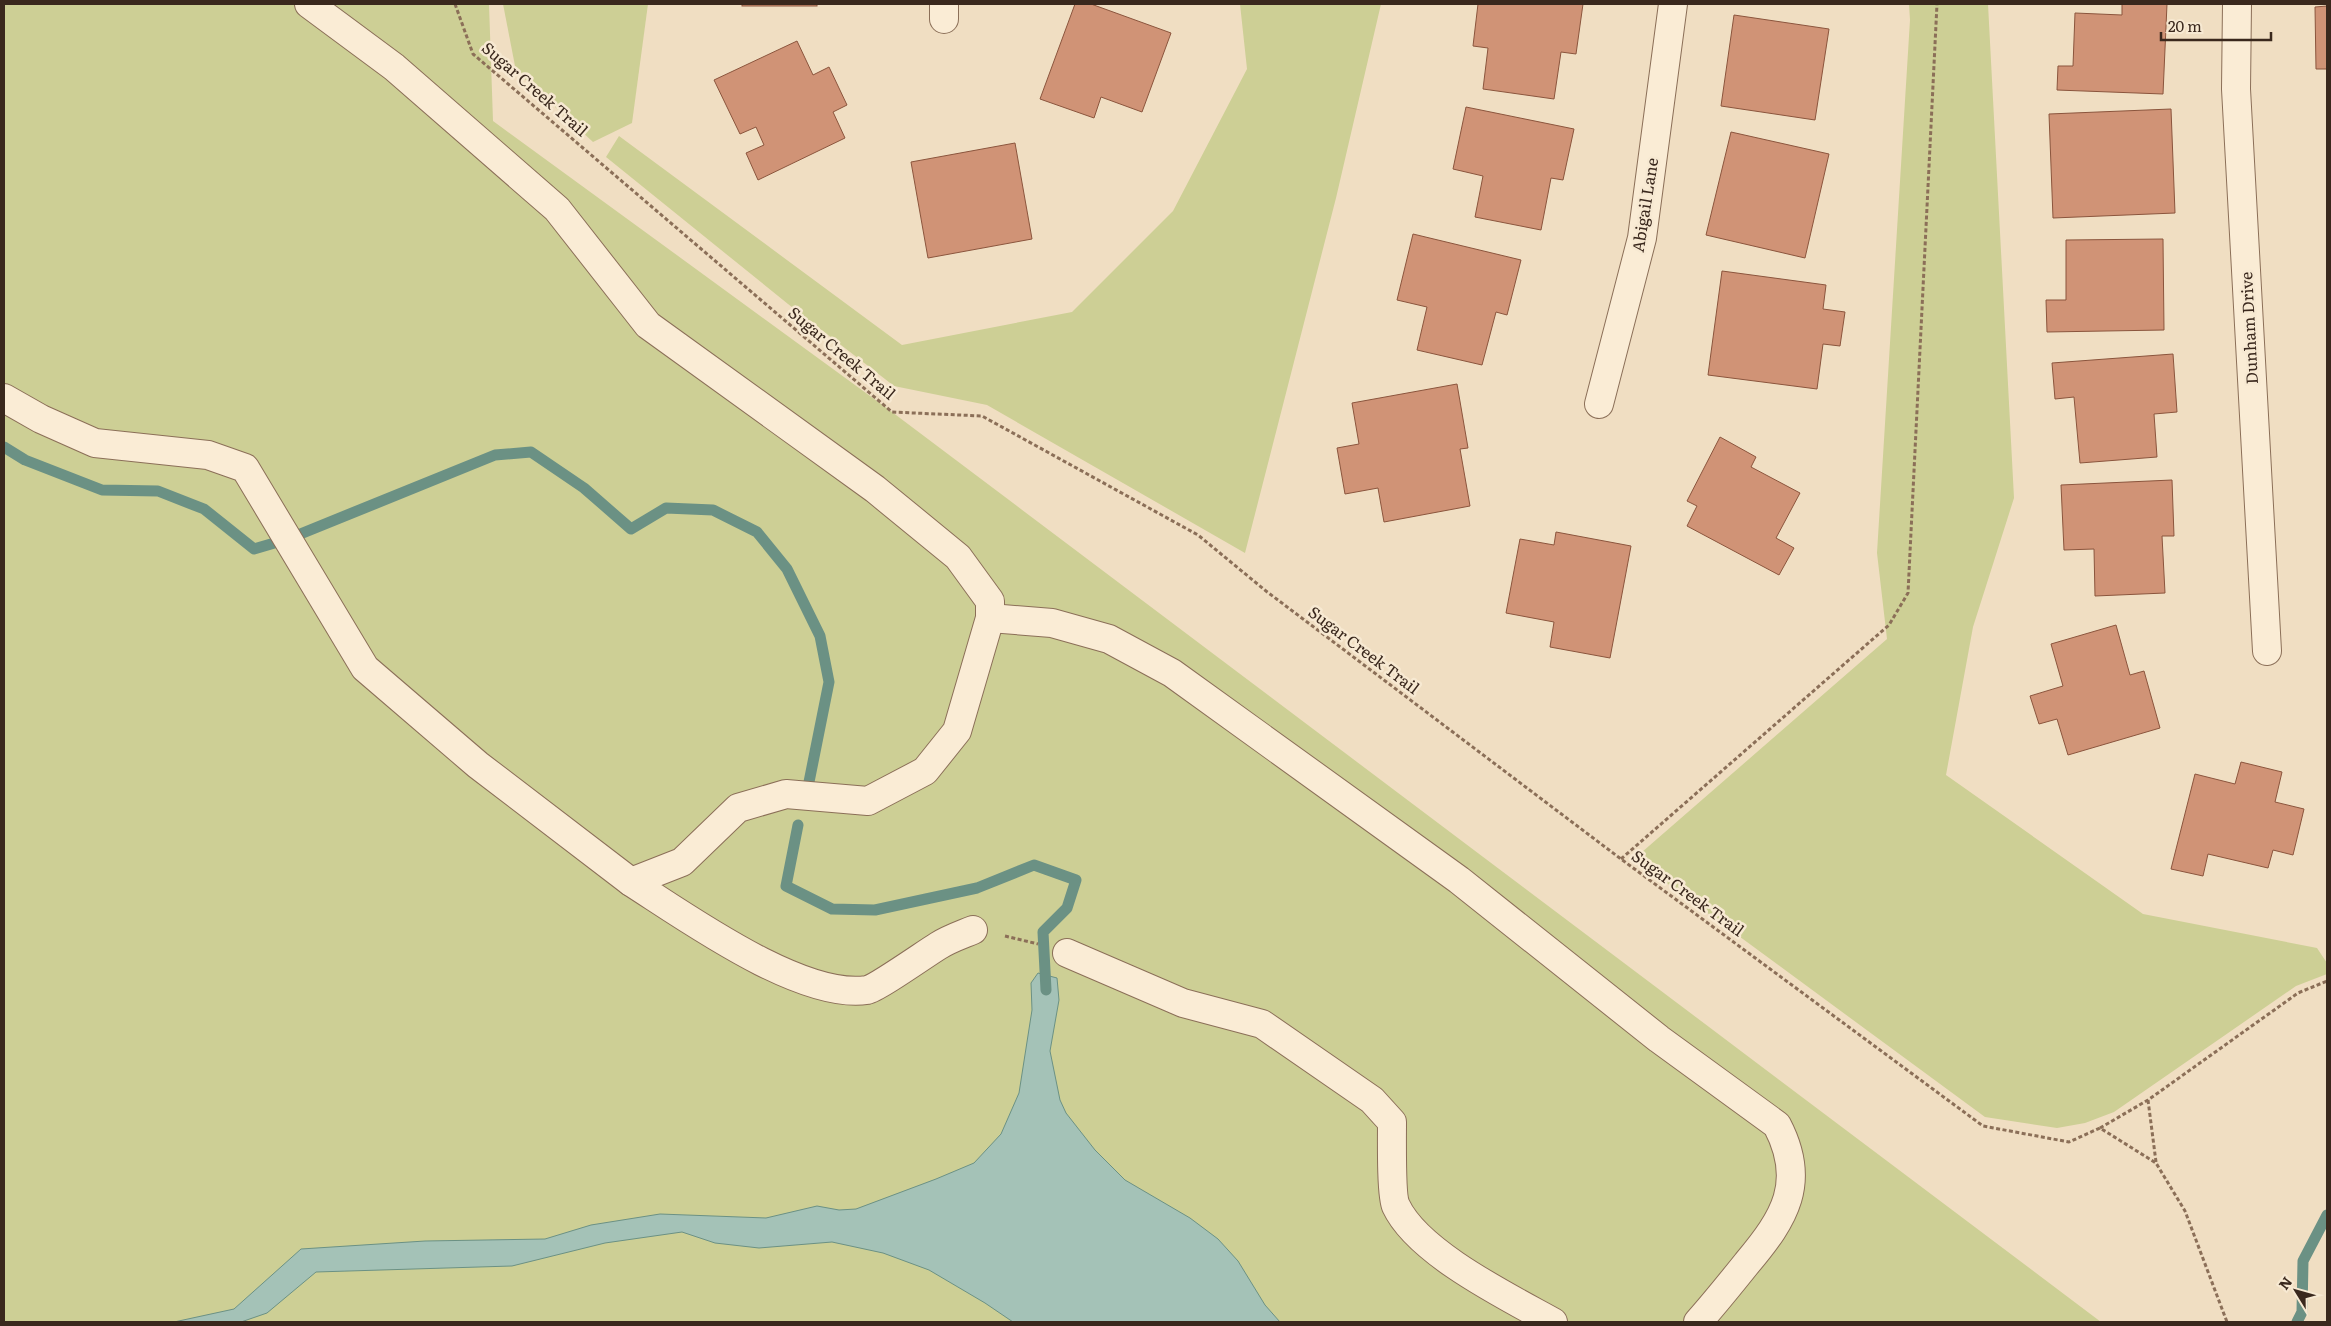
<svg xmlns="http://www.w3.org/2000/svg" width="2331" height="1326" font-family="Literata,serif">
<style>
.green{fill:#cdcf95}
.water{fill:#a4c2b7;stroke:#6b9184}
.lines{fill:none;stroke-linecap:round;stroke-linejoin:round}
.stream{stroke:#6b9184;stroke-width:11}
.building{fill:#d09376;stroke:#8b553d}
.minor-casing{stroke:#8b6f58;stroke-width:30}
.path{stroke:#8b6f58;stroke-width:3;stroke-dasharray:4 2.5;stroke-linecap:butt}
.minor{stroke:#faecd5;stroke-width:28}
.labels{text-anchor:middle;stroke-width:5;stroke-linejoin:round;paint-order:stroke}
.street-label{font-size:16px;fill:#3a281d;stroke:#f7e9d2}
</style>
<rect width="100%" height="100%" fill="#f0dec2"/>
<g class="green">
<path d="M4 4H489L493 121 892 412 2101 1322H4Z"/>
<path d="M503 4H648L632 123 593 142 516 71Z"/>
<path d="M1240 4H1381L1336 198 1245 553 987 405 894 386 788 304 606 157 619 136 902 345 1072 312 1173 211 1247 69Z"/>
<path d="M1909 4H1988L2014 498 1973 627 1946 775 2143 914 2317 948 2327 963V974L2296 986 2114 1112 2085 1123 2057 1128 1985 1117 1634 859 1887 639 1877 553 1910 20Z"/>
</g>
<path class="water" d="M1038 973 1057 978 1059 1000 1050 1051 1060 1100 1066 1113 1095 1150 1125 1180 1190 1218 1218 1239 1238 1261 1265 1305 1280 1322H1013L985 1303 929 1270 883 1253 832 1242 759 1248 715 1243 682 1232 605 1243 512 1266 316 1272 267 1313 241 1322H174L234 1309 301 1249 425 1241 545 1239 591 1225 660 1214 766 1218 817 1206 839 1210 856 1209 936 1179 974 1163 1001 1134 1019 1093 1032 1010 1031 983Z"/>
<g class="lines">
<g class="stream">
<path d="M4 447 25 460 102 490 158 491 204 509 254 549 288 539 495 455 531 452 584 488 631 529 666 508 713 510 757 532 787 569 820 636 829 682 809 782"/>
<path d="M798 825 786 886 832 909 875 910 977 888 1034 865 1076 880 1067 908 1043 932 1046 990"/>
<path d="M2297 1322 2302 1312 2303 1261 2327 1215"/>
</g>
</g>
<g class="building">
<rect x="742" y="4" width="75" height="2"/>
<path d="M1075 4H1091L1171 33 1142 112 1101 97 1094 118 1040 99Z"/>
<path d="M1478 4H1583L1576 54 1561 52 1554 99 1483 89 1488 48 1473 46Z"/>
<path d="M2122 4H2167L2163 94 2057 90 2058 66H2073L2075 13 2122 15Z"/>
<path d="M2327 6V69H2316L2315 7Z"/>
<path d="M1734 15 1829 29 1815 120 1721 106Z"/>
<path d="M797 41 813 75 829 67 847 105 833 112 845 138 758 180 746 153 764 145 756 127 740 134 714 80Z"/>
<path d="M1466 107 1574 129 1563 180 1551 178 1541 230 1475 217 1483 176 1453 169Z"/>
<path d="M2171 109 2175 213 2053 218 2049 114Z"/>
<path d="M1731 132 1829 154 1805 258 1706 235Z"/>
<path d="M1015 143 1032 239 928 258 911 162Z"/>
<path d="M1413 234 1521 260 1507 315 1496 312 1482 365 1417 350 1427 307 1397 300Z"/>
<path d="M2163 239 2164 330 2047 332 2046 300H2066V240Z"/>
<path d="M1722 271 1826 285 1823 309 1845 312 1840 346 1823 344 1817 389 1708 375Z"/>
<path d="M2173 354 2177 412 2154 414 2157 457 2080 463 2074 397 2055 399 2052 363Z"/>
<path d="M1457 384 1468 448 1460 449 1470 506 1384 522 1378 488 1345 494 1337 448 1359 444 1352 403Z"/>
<path d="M1720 437 1756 457 1751 467 1800 493 1776 538 1794 548 1779 575 1687 526 1697 506 1687 501Z"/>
<path d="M2172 480 2174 536H2162L2165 593 2095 596 2094 549 2064 550 2061 485Z"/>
<path d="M1556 532 1631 546 1610 658 1550 647 1554 622 1506 613 1520 539 1554 545Z"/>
<path d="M2116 625 2130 675 2144 671 2160 728 2068 755 2057 719 2039 724 2030 696 2063 686 2051 644Z"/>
<path d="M2241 762 2282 772 2275 802 2304 809 2293 855 2273 850 2268 868 2208 854 2203 876 2171 869 2195 774 2235 784Z"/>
</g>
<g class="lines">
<g class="minor-casing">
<g id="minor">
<path d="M309 4 394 67 557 209 648 325 875 489 958 557 990 601V618L957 731 925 771 868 801 786 794 738 808 682 862 631 882C686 917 801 1000 867 990 877 988 925 954 938 946 949 939 961 935 973 930"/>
<path d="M2237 4 2236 89 2267 651"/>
<path d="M944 19V4"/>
<path d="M4 398 41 419 95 443 208 455 245 468 365 668 478 765 631 882"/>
<path d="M1599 404 1642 238 1673 4"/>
<path d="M990 618 1052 623 1109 639 1172 673 1459 880 1659 1039 1777 1125C1807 1182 1785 1218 1747 1263 1731 1283 1715 1303 1698 1322"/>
<path d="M1067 953 1183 1003 1262 1024 1372 1100 1392 1122C1392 1137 1391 1196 1396 1206 1418 1253 1508 1297 1553 1322"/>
</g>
</g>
<g class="path">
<path d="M455 4 473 54 892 412 982 416 1198 535 1266 591 1621 859 1983 1126 2069 1142 2100 1128 2156 1163 2185 1211 2227 1322"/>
<path d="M1621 859 1889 625 1908 593 1937 4"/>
<path d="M1005 936 1038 944"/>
<path d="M2148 1100 2156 1162"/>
<path d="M2100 1128 2148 1100 2298 993 2327 981"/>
</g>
<use href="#minor" class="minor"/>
</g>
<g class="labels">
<g class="street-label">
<text transform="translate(535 89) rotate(41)" y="6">Sugar Creek Trail</text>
<text transform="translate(1645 205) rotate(-81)" y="6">Abigail Lane</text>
<text transform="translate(2249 328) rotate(-93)" y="6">Dunham Drive</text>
<text transform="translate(842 353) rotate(40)" y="6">Sugar Creek Trail</text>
<text transform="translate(1364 650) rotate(37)" y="6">Sugar Creek Trail</text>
<text transform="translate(1688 893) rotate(36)" y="6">Sugar Creek Trail</text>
</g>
</g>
<rect width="2331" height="1326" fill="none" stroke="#3a281d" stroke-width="10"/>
<g transform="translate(2296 1291) rotate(307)" stroke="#f7e9d2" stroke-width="4" paint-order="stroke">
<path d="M0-4L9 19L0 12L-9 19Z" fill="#3a281d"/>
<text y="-8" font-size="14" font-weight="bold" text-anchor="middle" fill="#3a281d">N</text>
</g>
<path d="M2161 32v8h110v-8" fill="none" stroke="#3a281d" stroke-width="2.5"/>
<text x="2168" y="32" font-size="15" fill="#3a281d" stroke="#f7e9d2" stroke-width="4" paint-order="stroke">20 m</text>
</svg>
